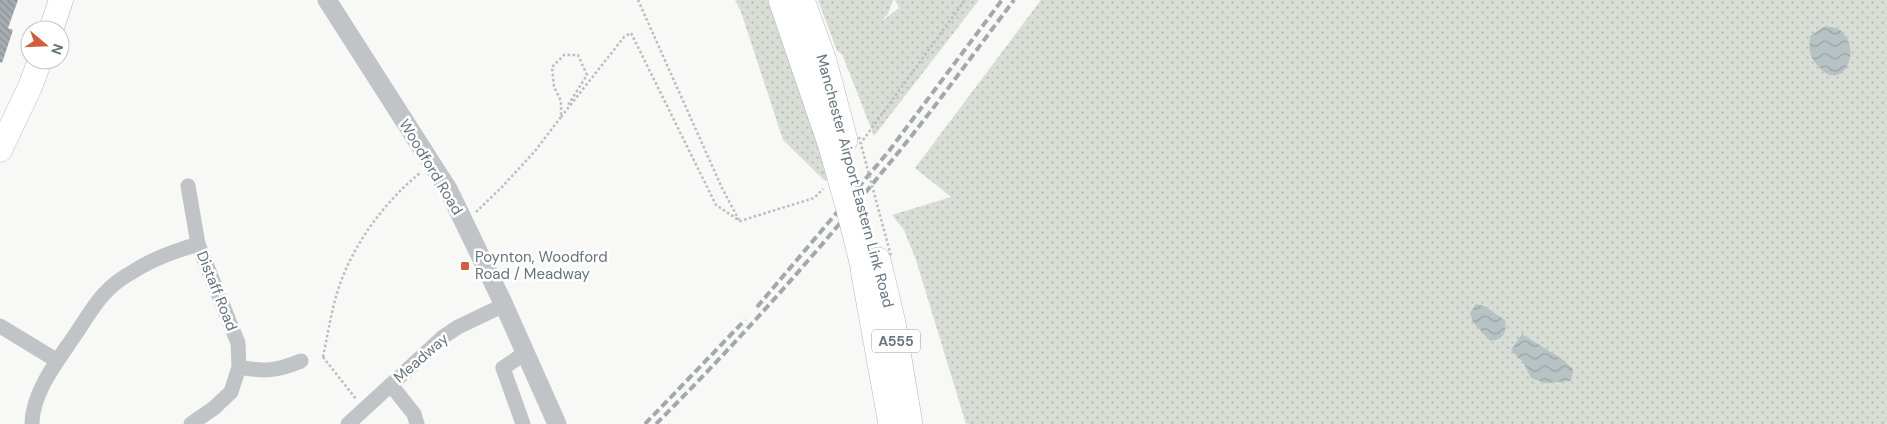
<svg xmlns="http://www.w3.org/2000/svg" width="1887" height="424" font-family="'DM Sans',sans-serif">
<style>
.grass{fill:url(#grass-dots)}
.water{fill:url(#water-waves)}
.building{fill:url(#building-back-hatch)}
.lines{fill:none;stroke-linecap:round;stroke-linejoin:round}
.primary-casing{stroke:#b4b8bb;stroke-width:25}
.trunk-casing{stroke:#b3b7ba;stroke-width:26}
.path{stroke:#babdbf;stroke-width:2.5;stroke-dasharray:2.5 2.5;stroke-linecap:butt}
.minor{stroke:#c0c4c7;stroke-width:15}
.tertiary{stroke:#c0c4c7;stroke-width:19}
.primary{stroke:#fff;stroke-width:24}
.trunk{stroke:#fff;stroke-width:25}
.rail{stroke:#a2a8ad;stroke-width:4;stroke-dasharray:8 4;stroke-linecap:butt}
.trunk-bridge-casing{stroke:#b3b7ba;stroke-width:26;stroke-linecap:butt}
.path-bridge{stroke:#babdbf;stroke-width:2.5;stroke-dasharray:2.5 2.5;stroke-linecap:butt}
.trunk-bridge{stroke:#fff;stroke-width:25}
.poi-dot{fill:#d15d3d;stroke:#fff;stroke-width:2}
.labels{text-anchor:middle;stroke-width:5;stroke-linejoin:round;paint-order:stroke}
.shield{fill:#fff;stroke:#949ea5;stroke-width:1}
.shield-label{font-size:14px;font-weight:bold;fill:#66747e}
.street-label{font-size:15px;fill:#66747e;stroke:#fff}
.poi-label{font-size:15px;fill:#66747e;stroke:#fff;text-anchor:start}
</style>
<defs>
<pattern id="grass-dots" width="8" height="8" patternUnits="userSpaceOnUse" patternTransform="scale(1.25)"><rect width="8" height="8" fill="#d8ddd6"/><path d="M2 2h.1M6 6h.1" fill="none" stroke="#b3b8b3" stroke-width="1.8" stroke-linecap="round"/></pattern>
<pattern id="water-waves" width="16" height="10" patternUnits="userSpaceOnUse" patternTransform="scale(1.25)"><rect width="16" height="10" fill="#b7c2c5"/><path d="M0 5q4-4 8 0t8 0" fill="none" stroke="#99a2a5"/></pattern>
<pattern id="building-back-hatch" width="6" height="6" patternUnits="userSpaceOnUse" patternTransform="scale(1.25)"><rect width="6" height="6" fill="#a5adb2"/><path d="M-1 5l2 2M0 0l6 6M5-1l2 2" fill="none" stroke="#8a9196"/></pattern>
</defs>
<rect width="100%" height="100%" fill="#f8f8f6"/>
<g class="grass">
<path d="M735 0H773L829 180 825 181 783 140 741 12Z"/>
<path d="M818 0H893L888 14 882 21 899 8 895 0H979L874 136 842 54 837 51Z"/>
<path d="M1041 0H1887V424H966L916 260 904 230 892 215 951 197 915 168Z"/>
</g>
<g class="water">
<path d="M1825 26C1830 27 1836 27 1840 30 1864 50 1842 93 1820 68 1809 57 1809 50 1810 36Z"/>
<path d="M1476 304 1484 306 1505 320C1507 333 1503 340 1490 341L1473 322 1470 313Z"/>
<path d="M1522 334 1562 359 1573 369 1571 381 1545 383 1531 378 1523 362 1511 350Z"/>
</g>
<path class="building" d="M0 0H18L8 28 13 30 2 63 0 62Z"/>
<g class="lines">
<g class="primary-casing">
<g id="primary">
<path d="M51 30 61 0"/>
<path d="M0 150 30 87 40 60"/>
</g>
</g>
<g class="trunk-casing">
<g id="trunk">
<path d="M781 0 831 146"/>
<path d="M802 0 824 61 845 140"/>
<path d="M878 260 893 323 910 424"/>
<path d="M863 269 891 424"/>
</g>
</g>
<g class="path">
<path d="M638 0 722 188 739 220"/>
<path d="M561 117 624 37 631 33 716 205 740 221 814 198 823 189"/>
<path d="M863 140 965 0"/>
<path d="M476 212 502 187 535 151 561 117V101L554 87 552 67 564 55H578L587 75 568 105"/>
<path d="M323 357C327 338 330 319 335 300 348 251 381 205 420 173"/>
<path d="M323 357 356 399"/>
</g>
<g class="minor">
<path d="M188 186 198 244 238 343 239 367 231 392 214 408 191 424"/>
<path d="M0 326 56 360"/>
<path d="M239 367C264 372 277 371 301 361"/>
<path d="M391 385 414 414 417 424"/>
<path d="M32 424C32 391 60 358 77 332 86 319 93 306 104 294 112 285 123 277 134 271 154 258 176 251 198 244"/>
<path d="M348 424 443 337 458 327 504 305"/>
<path d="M523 424 503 368 525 353"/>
</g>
<path class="tertiary" d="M327 0 448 189 504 305 557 424"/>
<use href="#primary" class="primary"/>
<use href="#trunk" class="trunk"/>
<g class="rail">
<path d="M757 307 889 151 1002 0"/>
<path d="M645 424 745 320"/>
<path d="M656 424C736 344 812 259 883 171 929 116 971 57 1014 0"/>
</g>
<g class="trunk-bridge-casing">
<path id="trunk-bridge" d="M831 146 848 206 863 266"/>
</g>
<path class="path-bridge" d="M859 137 891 256"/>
<use href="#trunk-bridge" class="trunk-bridge"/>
</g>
<rect class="poi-dot" x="460" y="261" width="10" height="10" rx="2.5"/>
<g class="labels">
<rect class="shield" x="872" y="329.5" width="48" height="23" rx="4"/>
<g class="shield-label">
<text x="896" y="346">A555</text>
</g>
<g class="street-label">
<text transform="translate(431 167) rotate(59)" y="5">Woodford Road</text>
<text transform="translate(855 181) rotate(75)" y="5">Manchester Airport Eastern Link Road</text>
<text transform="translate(217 291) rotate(68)" y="5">Distaff Road</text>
<text transform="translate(421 358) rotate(-41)" y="5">Meadway</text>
</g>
<g class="poi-label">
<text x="475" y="262">Poynton, Woodford<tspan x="475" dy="17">Road / Meadway</tspan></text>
</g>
</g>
<g transform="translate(45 45) rotate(109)"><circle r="24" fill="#ffffff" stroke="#c2c7cb"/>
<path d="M0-4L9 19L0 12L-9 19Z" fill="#d15d3d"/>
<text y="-8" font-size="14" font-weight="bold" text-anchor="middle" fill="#66747e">N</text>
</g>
</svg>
